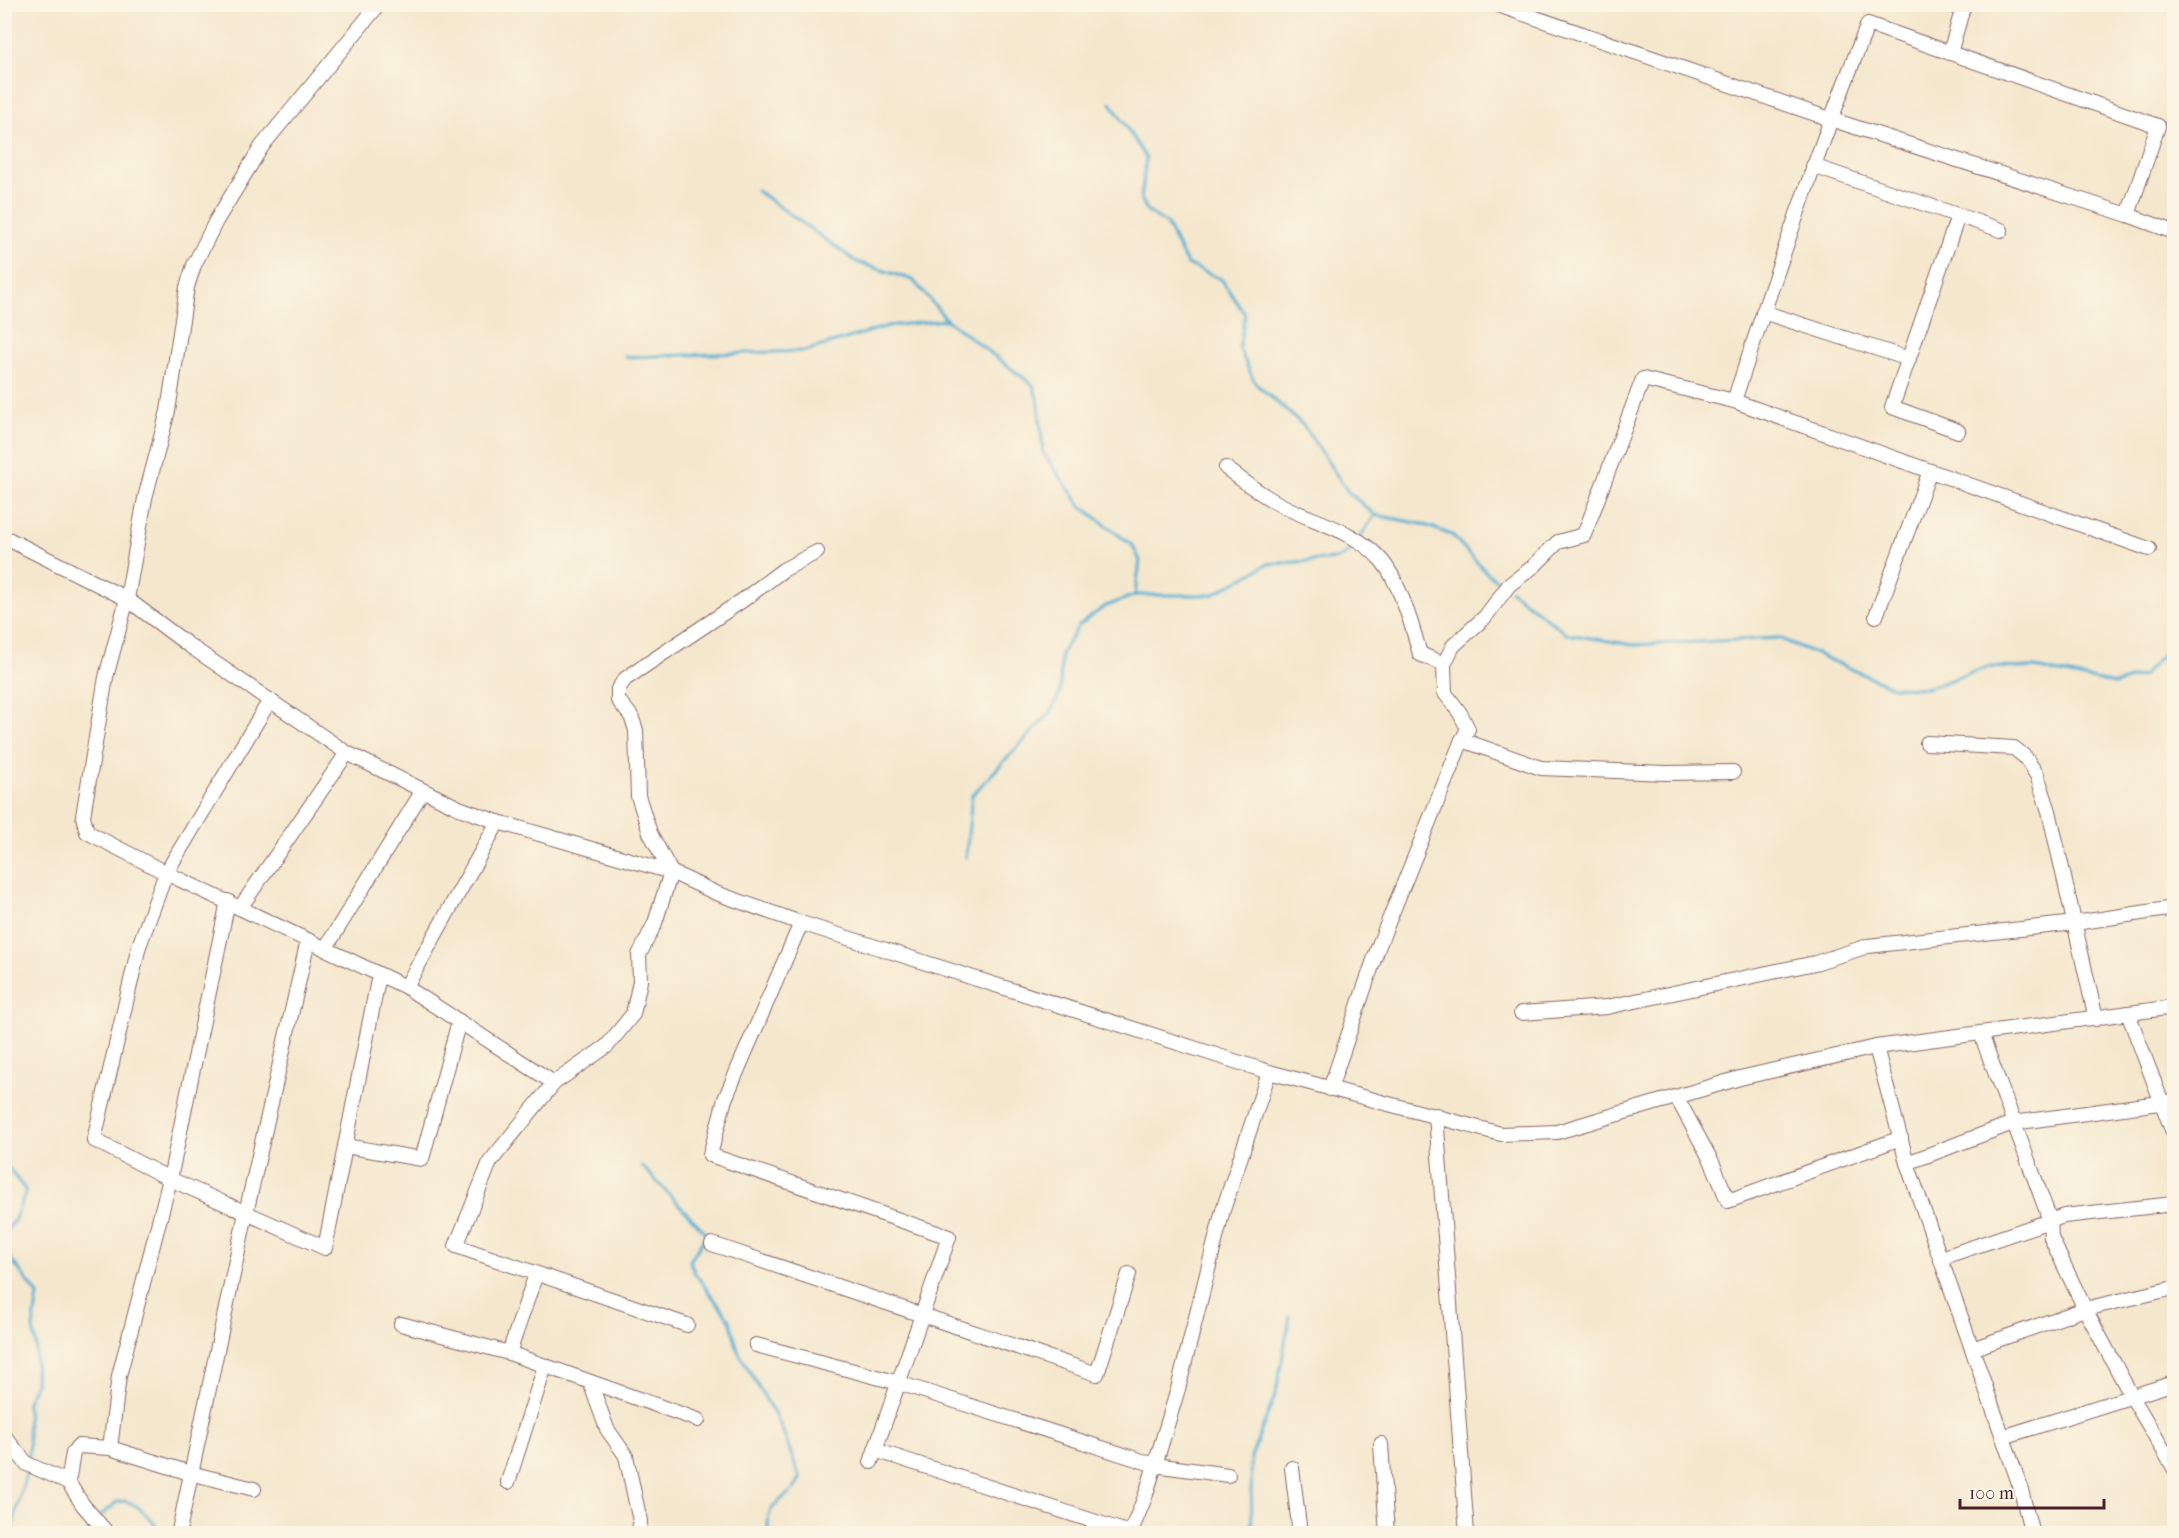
<svg xmlns="http://www.w3.org/2000/svg" width="2179" height="1538" font-family="'IM FELL French Canon',serif">
<style>
.lines{fill:none;stroke-linecap:round;stroke-linejoin:round}
.stream{stroke:#55afd3;stroke-width:3}
.minor-casing{stroke:#866564;stroke-width:16}
.minor{stroke:#fff;stroke-width:14}
</style>
<rect width="100%" height="100%" fill="#fcf5e5"/>
<filter id="ink" filterUnits="userSpaceOnUse"><feTurbulence type="fractalNoise" baseFrequency=".0167" numOctaves="2"/><feDisplacementMap in="SourceGraphic" scale="12" xChannelSelector="R" yChannelSelector="G"/><feConvolveMatrix kernelMatrix="1 2 1 2 8 2 1 2 1" color-interpolation-filters="sRGB"/></filter>
<filter id="wash" filterUnits="userSpaceOnUse"><feTurbulence type="fractalNoise" baseFrequency=".008" numOctaves="4" result="noise"/><feDisplacementMap in="SourceGraphic" scale="24" xChannelSelector="R" yChannelSelector="G"/><feGaussianBlur stdDeviation="1.35" result="paint"/><feColorMatrix in="noise" values="0 0 0 0 0 0 0 0 0 0 0 0 0 0 0 0 0 1.4 0 .05"/><feComposite in="paint" operator="in"/></filter>
<g filter="url(#wash)">
<rect width="100%" height="100%" fill="#f4e7cd"/>
<g class="lines">
<g class="stream">
<path d="M1111 103 1146 158 1141 199 1148 212 1166 223 1187 264 1221 279 1245 314 1239 348 1255 383 1304 426 1348 492 1375 515 1422 524 1452 535 1487 573 1503 585"/>
<path d="M756 190 857 262 913 280 947 320 1033 385 1039 404 1043 453 1081 506 1133 546 1140 561 1135 595"/>
<path d="M625 357 805 351 888 326 946 320"/>
<path d="M1360 537 1375 515"/>
<path d="M1511 591 1567 634 1633 645 1779 638 1893 687 1927 688 1988 667 2035 668 2115 684 2143 675 2174 643"/>
<path d="M966 857 972 795 1050 713 1060 693 1061 654 1079 625 1104 607 1135 595H1212L1268 564 1338 559 1349 552 1354 544"/>
<path d="M4 1162 26 1191 14 1221 4 1233"/>
<path d="M642 1166 706 1233C703 1244 695 1251 690 1261L694 1272 730 1320 738 1351 781 1426 800 1478C792 1497 785 1493 774 1506 767 1513 768 1525 768 1534"/>
<path d="M4 1250 38 1295 33 1329 36 1343 35 1385 27 1401 29 1459"/>
<path d="M98 1517 112 1507 115 1503C134 1494 151 1521 163 1534"/>
<path d="M4 1531 17 1534"/>
<path d="M11 1532 27 1469"/>
<path d="M87 1534 93 1522"/>
<path d="M1252 1534 1251 1457 1276 1393 1290 1316"/>
</g>
</g>
</g>
<g filter="url(#ink)">
<g class="lines">
<g class="minor-casing">
<g id="minor">
<path d="M379 4 262 146 216 221 194 265 187 287 168 411 145 498 127 599 106 677 83 816 87 832 166 873 406 987 554 1083"/>
<path d="M1495 4 1830 119 2128 215 2174 232"/>
<path d="M1950 53 1964 4"/>
<path d="M1813 166 2001 230"/>
<path d="M1958 216 1892 407 1958 431"/>
<path d="M1763 312 1909 359"/>
<path d="M1734 401C1776 274 1818 148 1868 24L2158 126 2128 215"/>
<path d="M1226 468C1243 481 1260 494 1279 504 1314 523 1355 529 1382 561 1399 581 1413 628 1420 654L1444 664 1445 693 1460 713 1468 729 1462 740"/>
<path d="M4 537 127 599 187 644 347 753 459 808 498 822 671 872 716 893 801 923 1269 1072 1501 1134 1557 1132 1740 1078 1876 1047 2174 1007"/>
<path d="M1876 616 1930 471"/>
<path d="M1444 664 1453 646 1485 617 1509 585 1534 566 1558 542 1584 535 1643 379 1734 401 2149 549"/>
<path d="M270 700 166 873 139 946 94 1140 170 1179 325 1248 379 975"/>
<path d="M1927 743 2014 748 2025 757 2037 775 2049 811 2096 1019"/>
<path d="M240 908 347 753"/>
<path d="M801 923 725 1099 710 1155 949 1237 871 1462"/>
<path d="M325 949 422 792"/>
<path d="M406 987 498 822"/>
<path d="M1521 1013 1607 1007 1815 963 1868 946 2075 923 2174 908"/>
<path d="M2128 1013 2174 1135"/>
<path d="M1981 1034 2050 1220 2051 1238 2085 1309 2132 1397 2174 1468"/>
<path d="M1876 1047 1907 1163 2020 1486 2032 1534"/>
<path d="M1330 1089 1379 945 1462 740 1541 768 1666 773 1733 772"/>
<path d="M1677 1098 1712 1162 1728 1201 1901 1138"/>
<path d="M1436 1115 1467 1534"/>
<path d="M345 1146 422 1159 459 1021"/>
<path d="M1907 1163 2013 1123 2174 1101"/>
<path d="M712 1244 1097 1374 1129 1274"/>
<path d="M1941 1258 2064 1216 2174 1204"/>
<path d="M401 1324 509 1353 698 1420"/>
<path d="M687 1325 456 1246 490 1162 554 1083 607 1046 633 1014 640 981 639 955 655 923 671 872 650 833 638 796 636 730 631 716 618 700V689L625 679 743 600 783 570 817 552"/>
<path d="M756 1345 899 1383 1155 1465 1228 1475"/>
<path d="M1972 1349 2085 1309 2174 1288"/>
<path d="M509 1353 536 1274"/>
<path d="M590 1382 607 1429 626 1456 640 1521 639 1534"/>
<path d="M4 1436 27 1464 68 1482 83 1505 108 1534"/>
<path d="M2003 1437 2174 1383"/>
<path d="M1381 1444 1387 1534"/>
<path d="M110 1448 119 1376 170 1179 228 901"/>
<path d="M875 1450 1130 1533"/>
<path d="M1292 1468 1300 1534"/>
<path d="M68 1482 73 1453 78 1446 110 1448 190 1473 254 1489"/>
<path d="M508 1482 545 1366"/>
<path d="M179 1531 246 1213 308 940"/>
<path d="M1130 1534 1145 1497 1155 1465 1178 1389 1223 1210 1269 1072"/>
</g>
</g>
<use href="#minor" class="minor"/>
</g>
</g>
<rect width="2179" height="1538" fill="none" stroke="#fcf5e5" stroke-width="24"/>
<path d="M1960 1499v9h144v-9" fill="none" stroke="#4a1f2b" stroke-width="3"/>
<text x="1969" y="1499" font-size="18" fill="#4a1f2b" stroke="#fcf5e5" stroke-width="4.5" paint-order="stroke">100 m</text>
</svg>
